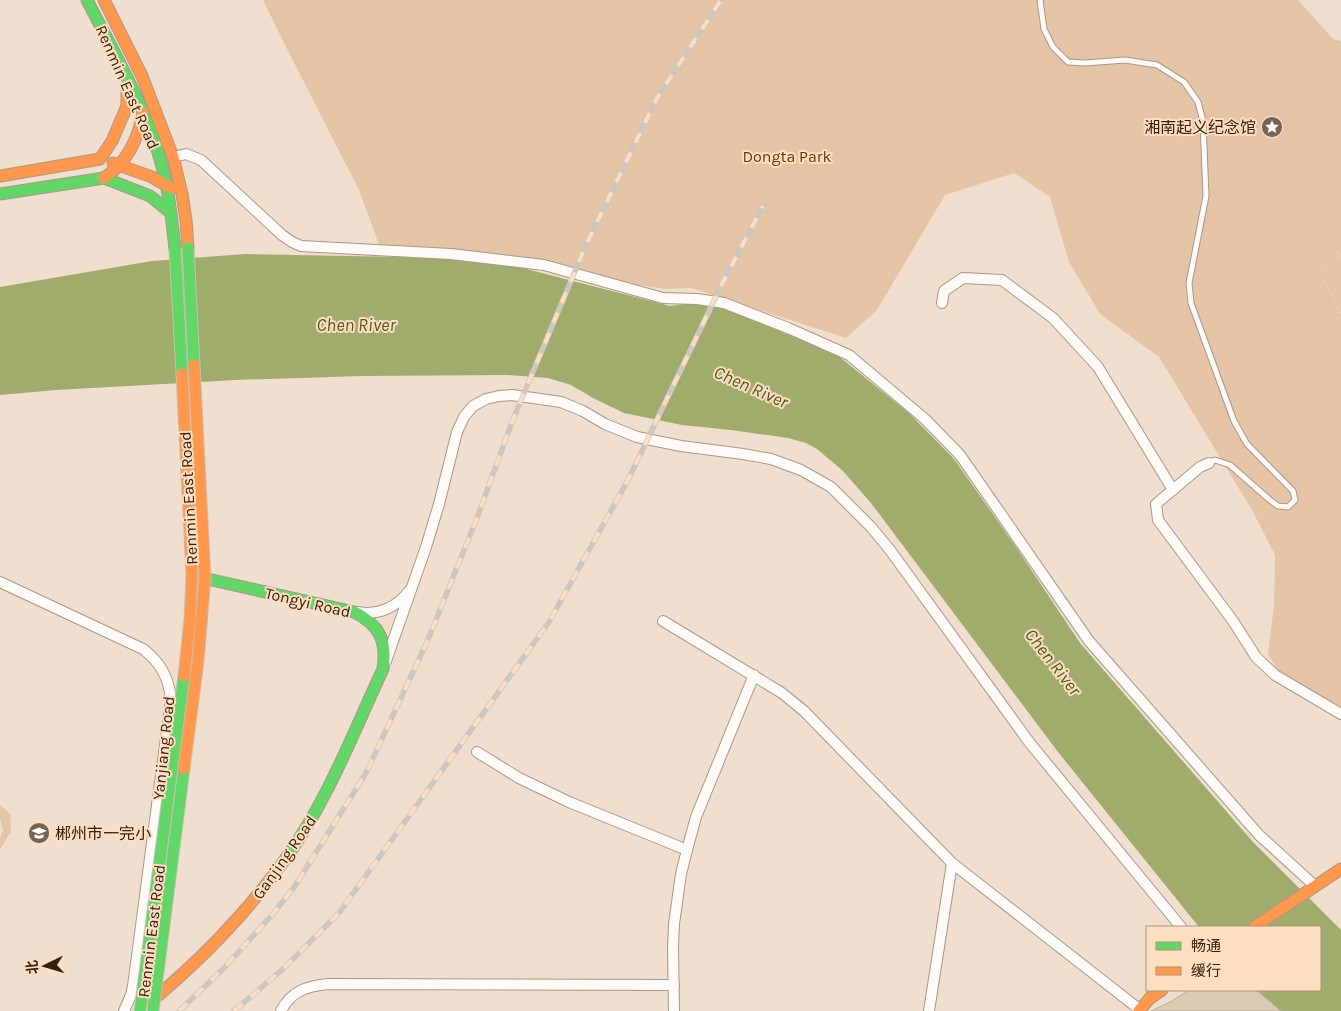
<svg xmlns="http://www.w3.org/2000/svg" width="1341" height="1011" font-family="Karla,'Noto Sans SC',sans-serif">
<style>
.green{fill:#e5c4a5}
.water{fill:#9fac6c}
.building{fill:#d9cab2;stroke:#bbae9b}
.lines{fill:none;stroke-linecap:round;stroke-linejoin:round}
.lane-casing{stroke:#a89888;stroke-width:7}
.street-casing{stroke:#a89888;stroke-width:12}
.fast-casing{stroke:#a89888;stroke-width:13}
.slow-casing{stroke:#a89888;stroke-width:13}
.path{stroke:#dfd9d3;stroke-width:2;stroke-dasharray:1 4;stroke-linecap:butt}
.lane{stroke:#fdfaf8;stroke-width:5}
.street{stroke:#fdfaf8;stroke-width:10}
.fast{stroke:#63d668;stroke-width:11}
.slow{stroke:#ff974d;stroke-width:11}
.rail-casing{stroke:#ccc6c1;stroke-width:5.5}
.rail{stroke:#fedec1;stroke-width:4;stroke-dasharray:11;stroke-linecap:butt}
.fast-bridge-casing{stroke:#c9bfb4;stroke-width:13;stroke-linecap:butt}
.slow-bridge-casing{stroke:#c9bfb4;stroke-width:13;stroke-linecap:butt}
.fast-bridge{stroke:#63d668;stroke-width:11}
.slow-bridge{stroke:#ff974d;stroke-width:11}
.labels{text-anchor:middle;stroke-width:4;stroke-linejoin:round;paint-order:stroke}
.street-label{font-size:16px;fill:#34200d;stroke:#fedec1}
.poi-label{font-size:16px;fill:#34200d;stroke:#fedec1;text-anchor:end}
.park-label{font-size:16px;fill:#653902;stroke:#fedec1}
.water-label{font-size:18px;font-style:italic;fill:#495b1f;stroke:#fedec1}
</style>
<rect width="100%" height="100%" fill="#f0dfcf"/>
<g class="green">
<path d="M263 0H1298L1333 39 1341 41V708L1278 670 1268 654 1274 605 1275 555 1252 510 1159 357 1100 314 1069 262 1050 197 1014 173 945 195 877 310 846 338 691 288 666 289 638 285 546 261 457 250 380 247 359 190 283 41Z"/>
<path d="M0 805 10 814 11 831 0 850V838L3 830 0 818Z"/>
</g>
<path class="water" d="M245 254 402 257 499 262 670 306 692 303 731 309 784 333 836 354 910 414 954 459 1016 547 1080 643 1253 842 1341 930V1011H1281L1256 990H1320V927H1199L1058 752 871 503 842 470 817 449 806 443 788 438 731 430 682 425 624 413 593 398 571 385 548 378 507 375 362 376 236 380 56 390 0 395V287L152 261Z"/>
<path class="building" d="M1189 990H1256L1281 1011H1151L1172 1001Z"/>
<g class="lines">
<g class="lane-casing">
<path id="lane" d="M1040 0 1044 29 1053 47 1068 62 1085 63 1125 60 1157 65 1184 82 1198 102 1203 121 1206 196 1189 283 1191 303 1234 421 1247 444 1293 491 1295 500 1288 507 1278 506 1271 501 1230 465 1215 460 1209 463"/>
</g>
<g class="street-casing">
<g id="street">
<path d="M173 157 186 154 201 160 282 235 292 242 301 246 451 254 544 265 663 298 697 299 724 303 788 328 849 355 925 419 960 455 1089 641 1259 835 1315 886"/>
<path d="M942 303 944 291 963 278 1002 280 1053 318 1098 367 1173 490"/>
<path d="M1209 463 1200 467 1156 504 1158 520 1233 621 1256 657 1275 675 1341 714"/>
<path d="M0 582 143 649C161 663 169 678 171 700L133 986 131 995 124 1011"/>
<path d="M358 612C378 616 397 607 409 591"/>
<path d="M663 621 782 693 804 711 952 863 1139 1009"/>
<path d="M386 661 426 547 439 504 457 432 464 417 473 406 486 399 499 396 512 395 561 402 583 411 605 424 637 437 681 446 743 454 771 459 801 470 831 487 871 527 890 550 1029 742 1181 927"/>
<path d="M477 752 519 778 569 802 687 850"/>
<path d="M281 1011C291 991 307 986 329 984L674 985"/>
<path d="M674 1011 673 948 674 924 681 874 687 850 696 817 754 675"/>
<path d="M929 1011 952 863"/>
</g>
</g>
<g class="fast-casing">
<g id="fast">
<path d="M87 0C115 55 148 110 163 170 170 196 172 223 175 249"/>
<path d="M0 194 104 178 150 196 171 213"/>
<path d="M194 576 354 612C380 625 387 641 383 669 353 733 328 800 286 858"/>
</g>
</g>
<g class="slow-casing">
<g id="slow">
<path d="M104 0 142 76 173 157 182 194 186 220 188 248"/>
<path d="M113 163 152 177 171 188"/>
<path d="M0 176 100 159 112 141 127 106V86"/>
<path d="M104 178C127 163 138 140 143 113"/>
<path d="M1254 927 1341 869"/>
<path d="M149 1003C201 960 247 913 286 858"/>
<path d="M1139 1011 1150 998 1162 990"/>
</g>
</g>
<g class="path">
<path d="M1327 234 1339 258"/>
<path d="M1341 256 1318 268 1341 314"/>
</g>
<use href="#lane" class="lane"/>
<use href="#street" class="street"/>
<use href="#fast" class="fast"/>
<use href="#slow" class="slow"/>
<g class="rail-casing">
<g id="rail">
<path d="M179 1011 223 969 272 915 295 886 366 773 427 642 477 518 512 422 586 245 657 98 721 0"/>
<path d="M234 1011 283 969 339 913 549 622 628 480 722 284 763 206"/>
</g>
</g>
<use href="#rail" class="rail"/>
<g class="fast-bridge-casing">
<g id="fast-bridge">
<path d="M188 248 194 365"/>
<path d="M175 249 182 374"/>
<path d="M140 1011 184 676"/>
<path d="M153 1011 184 769"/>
</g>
</g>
<g class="slow-bridge-casing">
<g id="slow-bridge">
<path d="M182 374 192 575 190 619 184 676"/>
<path d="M184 769 198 661 205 578 194 365"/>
</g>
</g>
<use href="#fast-bridge" class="fast-bridge"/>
<use href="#slow-bridge" class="slow-bridge"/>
</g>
<defs>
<g id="sight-disc" transform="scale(1.125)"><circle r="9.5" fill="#766351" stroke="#fedec1"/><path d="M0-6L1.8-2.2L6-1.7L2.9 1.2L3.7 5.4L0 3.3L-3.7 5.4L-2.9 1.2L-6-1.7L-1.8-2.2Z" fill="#fff"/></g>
<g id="school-disc" transform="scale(1.125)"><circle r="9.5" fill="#766351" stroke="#fedec1"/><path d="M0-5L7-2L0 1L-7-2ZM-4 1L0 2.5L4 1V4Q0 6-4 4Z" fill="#fff"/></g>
</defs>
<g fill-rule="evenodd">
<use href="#sight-disc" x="1272" y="127"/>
<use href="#school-disc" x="39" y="833"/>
</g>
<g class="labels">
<g class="street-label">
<text transform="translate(128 87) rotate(66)" y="6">Renmin East Road</text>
<text transform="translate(188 498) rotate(-93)" y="6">Renmin East Road</text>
<text transform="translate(308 602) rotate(13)" y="6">Tongyi Road</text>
<text transform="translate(163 748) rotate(-84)" y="6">Yanjiang Road</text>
<text transform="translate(284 857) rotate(-55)" y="6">Ganjing Road</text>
<text transform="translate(151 931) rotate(-83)" y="6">Renmin East Road</text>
</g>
<g class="poi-label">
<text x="1256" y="133">湘南起义纪念馆</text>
<text x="55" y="839" text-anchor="start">郴州市一完小</text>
</g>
<g class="park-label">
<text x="787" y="162">Dongta Park</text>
</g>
<g class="water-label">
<text x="356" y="331">Chen River</text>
<text transform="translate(751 387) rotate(24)" y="6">Chen River</text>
<text transform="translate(1053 662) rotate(52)" y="6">Chen River</text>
</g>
</g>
<rect x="1146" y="926" width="175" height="65" fill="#fedec1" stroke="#ad9279"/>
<rect x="1156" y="942" width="25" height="8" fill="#63d668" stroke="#ad9279"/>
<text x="1191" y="951" font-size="15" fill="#34200d">畅通</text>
<rect x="1156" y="967" width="25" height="8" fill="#ff974d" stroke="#ad9279"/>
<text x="1191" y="976" font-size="15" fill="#34200d">缓行</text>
<g transform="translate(45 966) rotate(265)" stroke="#fedec1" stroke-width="4" paint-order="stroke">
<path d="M0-4L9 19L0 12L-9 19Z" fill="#34200d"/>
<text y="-8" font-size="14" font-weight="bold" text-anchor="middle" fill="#34200d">北</text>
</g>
</svg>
